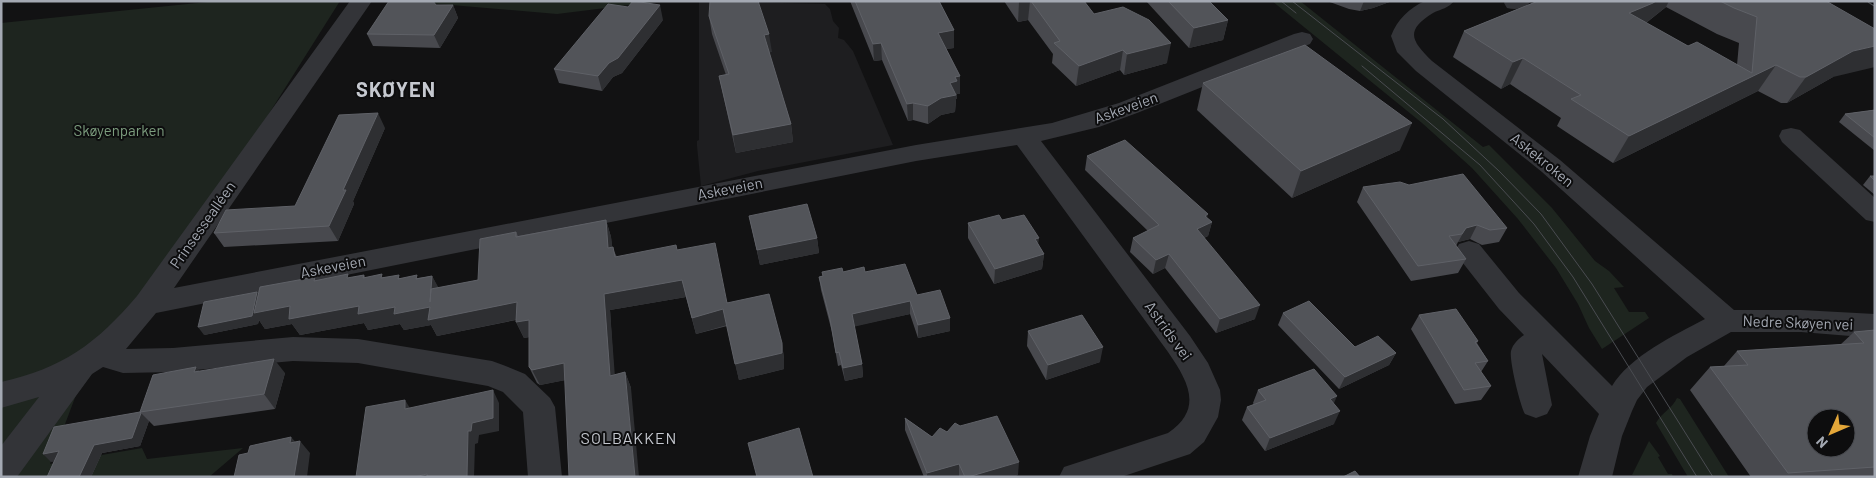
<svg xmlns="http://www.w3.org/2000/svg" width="1876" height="478" font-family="Barlow,sans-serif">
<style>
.built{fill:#1e1e20}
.green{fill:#1e251f}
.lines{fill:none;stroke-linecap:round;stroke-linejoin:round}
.minor{fill:#333438;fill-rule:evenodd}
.tram{stroke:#4a4c51;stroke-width:1}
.rail-casing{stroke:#4a4c51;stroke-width:5}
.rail{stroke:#0d0d0e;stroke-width:3;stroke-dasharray:10;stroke-linecap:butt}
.wall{fill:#48494e;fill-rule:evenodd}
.shaded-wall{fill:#2e2f32}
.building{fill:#525459;stroke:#5f6167;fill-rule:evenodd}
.labels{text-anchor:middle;stroke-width:4;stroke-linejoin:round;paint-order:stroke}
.street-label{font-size:15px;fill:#a4a9b3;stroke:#0d0d0e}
.park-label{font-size:15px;fill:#7c9d7e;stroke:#0d0d0e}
.neighbourhood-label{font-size:16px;letter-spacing:1px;fill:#c5c8cf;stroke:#0d0d0e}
.district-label{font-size:20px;font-weight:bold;letter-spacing:1px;fill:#c5c8cf;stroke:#0d0d0e}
</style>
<rect width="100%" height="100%" fill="#121213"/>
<path class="built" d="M699 1 825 4 830 9 833 21 839 28 838 38 844 40 853 51 893 145 758 171 701 186 697 146V141L699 140Z"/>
<g class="green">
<path d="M217 1H340L169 272 76 395 50 464 142 448 147 459 243 448 209 477H18L21 458 1 465V23Z"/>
<path d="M404 1H662L557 14Z"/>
<path d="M1272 1H1300L1483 147 1489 145 1552 208 1595 261 1609 271 1624 287 1614 288 1629 312H1645L1649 318 1602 349 1589 328 1578 304 1556 268 1518 219 1472 168 1422 123Z"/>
<path d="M1677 398 1680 399 1729 477H1688L1656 423C1662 412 1672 409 1677 398Z"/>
<path d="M1649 441 1660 456 1658 457 1668 474H1672L1673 477 1632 475Z"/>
</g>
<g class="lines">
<g class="minor">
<path d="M350 1H372L174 288 916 145 1052 123 1119 103 1294 34 1302 32 1310 34 1313 39 1310 44 1137 113 1099 127 1041 141 1190 336 1208 363 1220 390 1221 400 1218 417 1204 442 1190 454 1121 477H1059L1064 467 1168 433C1204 409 1188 381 1168 352L1017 145 916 161 156 313 126 349 173 348 293 337 358 339 492 361 503 365 525 374 550 398 555 407 562 477H528L523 412 503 392 488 386 358 363 293 361 173 372 123 373 103 367 92 374 17 477H1V446L39 397 1 408V382C63 368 96 344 137 296Z"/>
<path d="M1425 1H1454C1449 8 1441 9 1433 13 1404 31 1412 41 1432 61L1560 160 1734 310H1801L1875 314V338L1801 332H1731L1687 357 1647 387 1637 400 1632 411 1622 436 1612 477H1578L1590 436 1599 414 1542 354 1552 405 1547 414 1536 418 1525 414C1520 405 1509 360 1511 351 1513 344 1518 339 1524 335L1499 309 1459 258 1455 251 1459 244 1469 241 1479 244 1519 293 1612 386C1630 356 1675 335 1705 319L1542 172 1416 71 1397 52 1391 36C1397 20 1409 8 1425 1Z"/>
<path d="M1505 1H1531C1525 9 1516 10 1507 8L1504 3Z"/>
<path d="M1791 128 1800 130 1875 198V222L1866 220 1782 142 1779 136 1782 130Z"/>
</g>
<g class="tram">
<path d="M1281 1 1296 13"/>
<path d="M1292 1 1443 119 1499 171 1541 214 1592 284 1713 477"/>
<path d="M1362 66 1480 165 1534 224 1573 277 1697 477"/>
</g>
<g class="rail-casing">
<path id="rail" d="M1870 1 1875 4"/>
</g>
<use href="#rail" class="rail"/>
</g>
<g class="wall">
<path d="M850 1H939L954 30V48L946 49 960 76V94H957V99H956L955 112 941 115 928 124 913 120 908 121 882 60 874 61Z"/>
<path d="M1004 1H1084L1094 14 1167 63 1124 75 1120 70 1076 86 1052 63 1053 54 1028 20 1018 22Z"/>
<path d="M1146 1H1209L1228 20 1223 40 1189 48Z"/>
<path d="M1327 1H1392L1373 8 1360 11 1349 9Z"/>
<path d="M1538 1H1826L1833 77 1787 103H1781L1758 91 1613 163 1557 126 1561 118 1510 84 1501 89 1453 57 1464 31ZM1666 7 1717 34 1739 43 1737 65 1688 46 1646 23Z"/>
<path d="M453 5 458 18 440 48 373 46 367 34Z"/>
<path d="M709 16 772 52H769L791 124 793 142 736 153 719 76 726 75 712 34Z"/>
<path d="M663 20 622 73 613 77 602 91 559 83 554 69Z"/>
<path d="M1203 83 1400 150 1292 198 1197 110Z"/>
<path d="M1875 110V151L1839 122 1845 114Z"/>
<path d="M385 128 353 201 354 204 338 241 224 247 214 233 295 206Z"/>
<path d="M1087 156 1207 218 1212 222 1208 236 1204 238 1255 319 1216 333 1165 268 1153 274 1130 252 1133 238 1148 231 1085 170Z"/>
<path d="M1870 176H1875V195L1863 185Z"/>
<path d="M1363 187 1507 228 1499 242 1482 245 1470 239 1458 242 1456 246 1466 259 1458 273 1411 281 1357 202Z"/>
<path d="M749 216 817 238 819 253 760 265Z"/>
<path d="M606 220 611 237 612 247 617 257 678 250 728 303 782 343 784 359V369L739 380 727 326 696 334 686 297 610 310 614 375 625 372 631 388 565 380 540 385 537 383 529 367V337L524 338 516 322V320L437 336 431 325 404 330 400 324 368 330 364 323 300 335 292 324 265 329 259 320 258 324 204 335 257 292 258 293 317 280 350 278 364 275 365 277 401 278H418L432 276 438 288 478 280 516 232 518 236Z"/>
<path d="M1002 220 1038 244 1044 254 1042 269 994 284 968 238V223Z"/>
<path d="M843 272H865L917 295 950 331 918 338 910 314 854 326 862 364 863 377 845 381 841 365 838 366 832 332 821 290 819 277Z"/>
<path d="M1283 313 1355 347 1396 353 1389 365 1339 389 1278 325Z"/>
<path d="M1419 315 1478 341 1477 343 1488 361 1481 372 1491 386 1481 400 1455 404 1411 329Z"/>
<path d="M1875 330V477H1751L1690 390 1710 367 1724 366 1737 351 1840 345 1854 332Z"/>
<path d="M1028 331 1100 362 1046 380 1027 346Z"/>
<path d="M199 371 285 373 275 409 154 426 149 421 140 446 102 453 91 477H47L54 461 51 462 140 412Z"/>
<path d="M1258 390 1334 403V424L1265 451 1242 420 1247 407 1254 405 1253 403Z"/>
<path d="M905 418 932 437 1018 475 1011 477H959V476L956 477H924L905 430Z"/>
</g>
<g class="shaded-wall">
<path d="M1022 1H1030L1028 20 1018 22 1019 2Z"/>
<path d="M1364 1H1392L1373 8 1360 11Z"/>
<path d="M1656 1H1669L1666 7 1638 29 1629 13Z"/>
<path d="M453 5 458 18 440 48 434 35Z"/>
<path d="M660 5 663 20 622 73 613 77 602 91 598 76 609 63Z"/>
<path d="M1228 20 1223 40 1189 48 1194 28Z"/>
<path d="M954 30V48L938 50V33Z"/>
<path d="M769 34 772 52 766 53 764 35Z"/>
<path d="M881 43 882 60 874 61 873 44Z"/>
<path d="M1171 43 1167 63 1124 75 1127 54Z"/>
<path d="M1875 46V67L1833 77 1787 103 1806 77 1853 51Z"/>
<path d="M1123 50 1120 70 1076 86 1079 66Z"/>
<path d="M1523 58 1510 84 1501 89 1513 62Z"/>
<path d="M1776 65 1758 91 1613 163 1629 136Z"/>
<path d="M960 76V94H957V99H956L955 112 941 115 928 124V106L955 77Z"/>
<path d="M913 103V120L908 121 907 104Z"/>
<path d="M378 113 385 128 353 201 354 204 338 241 329 226 343 190Z"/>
<path d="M1412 123 1400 150 1292 198 1301 171Z"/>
<path d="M791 124 793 142 736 153 733 135Z"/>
<path d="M1208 214 1205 225 1212 222 1208 236 1193 243 1197 229 1205 216Z"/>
<path d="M606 220 611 237 614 264 608 248Z"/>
<path d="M1477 225 1470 239 1458 242 1454 249 1466 228Z"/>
<path d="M817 238 819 253 760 265 757 250Z"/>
<path d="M1039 238 1037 253 1035 239Z"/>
<path d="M1044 254 1042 269 994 284 995 269Z"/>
<path d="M1169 254 1165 268 1153 274 1156 260Z"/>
<path d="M432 276 441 292 517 302 524 318 437 336 431 325 404 330 400 324 368 330 364 323 300 335 292 324 265 329 259 320 258 324 204 335 198 327 257 292 263 300 290 306H359L395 307 430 302Z"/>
<path d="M682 280 686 297 610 310 616 391 610 376 604 294Z"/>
<path d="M910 301V314L853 327 852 314Z"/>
<path d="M1260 305 1255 319 1216 333 1220 319Z"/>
<path d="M723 309 727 325 696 334 692 318Z"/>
<path d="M950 318V331L918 338V325Z"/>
<path d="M529 320 536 336 524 338 516 322Z"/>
<path d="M782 343 784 359V369L739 380 735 364Z"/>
<path d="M1103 347 1100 362 1046 380 1048 365Z"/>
<path d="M1396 353 1389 365 1339 389 1345 377Z"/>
<path d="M274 359 285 373 275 409 264 394Z"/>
<path d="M564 363 571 379 540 385 532 370Z"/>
<path d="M862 364 863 377 845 381 843 368Z"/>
<path d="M196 367 208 381 194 372Z"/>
<path d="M625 372 631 388 639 477H635Z"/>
<path d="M493 390 499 403V431L479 435 478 443 475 444 474 477H467L468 431 472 423Z"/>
<path d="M1337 396 1331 410 1330 399Z"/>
<path d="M405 400 413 413 405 409Z"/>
<path d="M1340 411 1334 424 1265 451 1270 438Z"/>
<path d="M141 413 149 421 140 446 102 453 91 477H79L94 445Z"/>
<path d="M291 437 299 446 300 441 310 453 307 477H294L290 443Z"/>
<path d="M59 451 67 459 51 462 43 454Z"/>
<path d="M1019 462 1018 475 1011 477H968Z"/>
<path d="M959 464V476L956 477H927V473Z"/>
<path d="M427 474 429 477H414Z"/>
</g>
<g class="building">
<path d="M389 1H433L436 5H453L434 35 367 34Z"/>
<path d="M633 1 660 5 618 58 609 63 598 76 554 69 608 4 628 7Z"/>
<path d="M710 1H758L769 34 764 35 791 124 733 135 719 76 729 74 709 16Z"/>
<path d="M855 1H939L954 30 938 33 960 76 955 77 957 81 950 83 956 95 941 98 928 106 913 103 907 104 881 43 873 44Z"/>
<path d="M1031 1H1084L1094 14 1123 7 1149 20 1171 43 1127 54 1123 50 1079 66 1054 43 1060 41Z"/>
<path d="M1168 1H1209L1228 20 1194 28Z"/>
<path d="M1538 1H1656L1653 3 1629 13 1688 46 1697 42 1752 73 1757 17 1734 8 1720 1H1826L1875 29V46L1853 51 1806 77H1800L1776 65 1629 136 1571 99 1581 95 1523 58 1513 62 1464 31Z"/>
<path d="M1305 45 1412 123 1301 171 1203 83Z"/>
<path d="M1875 110V138L1845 114Z"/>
<path d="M378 113 343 190H346L329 226 214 233 226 210 295 206 339 115Z"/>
<path d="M1125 140 1208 214 1205 216 1212 222 1197 229 1260 305 1220 319 1169 254 1156 260 1133 238 1159 225 1087 156Z"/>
<path d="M1463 174 1507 228 1490 230 1477 225 1466 228 1462 234 1449 236 1466 259 1418 266 1363 187 1400 182 1409 185Z"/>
<path d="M1870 176H1875V181Z"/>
<path d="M807 204 817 238 757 250 749 216Z"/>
<path d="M999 215 1002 220 1024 215 1039 238 1035 239 1044 254 995 269 968 223Z"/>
<path d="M606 220 608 248 613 247 615 257 676 245 677 250 715 243 727 303 769 294 782 343V353L735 364 723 309 692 318 682 280 604 294 610 376 625 372 635 477H569L564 363 532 370 529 367V320L516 322 517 302 428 320 430 307 394 314 395 307 358 314 359 306 289 319 290 306 254 313 260 287 315 277 314 281 348 274 347 278 364 275 363 278 382 274 381 278 399 275 398 279 417 275 416 279 432 276 430 302 431 289 478 280 480 239 516 232V237Z"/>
<path d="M905 264 917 295 940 290 950 318 918 325 910 301 852 314 862 364 843 368 839 352 836 353 830 319 819 277 823 276 822 272 842 268 843 272 864 267 865 272Z"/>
<path d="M257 292 252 316 198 327 204 302Z"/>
<path d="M1309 301 1355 347 1378 336 1396 353 1345 377 1283 313Z"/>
<path d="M1456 309 1478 341 1475 342 1488 361 1475 363 1491 386 1464 390 1419 315Z"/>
<path d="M1082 315 1103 347 1048 365 1028 331Z"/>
<path d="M1875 330V467L1788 473 1710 367 1748 365 1737 351 1864 343 1854 332ZM1816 418H1846V448H1816Z"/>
<path d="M274 359 264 394 140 412 153 375 196 367 194 372Z"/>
<path d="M1314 369 1337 396 1330 399 1340 411 1270 438 1247 407 1266 400 1258 390Z"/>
<path d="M493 390V418L472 423 471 431H468L467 477H427V474L414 477H356L366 407 405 400V409Z"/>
<path d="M140 412 141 413 132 438 94 445 79 477H47L59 451 43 454 54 427Z"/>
<path d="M997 416 1019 462 968 477H965L959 464 927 473 905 418 932 437 940 428 947 432 955 423 960 426Z"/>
<path d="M799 428 813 477H757L748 443Z"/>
<path d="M291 437 290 443 300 441 294 477H234L239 455 248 453 250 446Z"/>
<path d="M1355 471 1360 477H1343Z"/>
</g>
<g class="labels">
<g class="street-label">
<text transform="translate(1126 108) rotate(-20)" y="5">Askeveien</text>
<text transform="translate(1542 160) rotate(39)" y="5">Askekroken</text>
<text transform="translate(730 189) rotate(-11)" y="5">Askeveien</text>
<text transform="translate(203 225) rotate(-55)" y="5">Prinsessealléen</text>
<text transform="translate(333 267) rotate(-11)" y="5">Askeveien</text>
<text transform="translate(1798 323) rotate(2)" y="5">Nedre Skøyen vei</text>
<text transform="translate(1168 331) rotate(54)" y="5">Astrids vei</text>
</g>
<g class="park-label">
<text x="119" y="136">Skøyenparken</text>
</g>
<g class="neighbourhood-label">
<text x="629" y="444">SOLBAKKEN</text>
</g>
<g class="district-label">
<text x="396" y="97">SKØYEN</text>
</g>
</g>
<rect width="1876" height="478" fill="none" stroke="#a4a9b3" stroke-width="5"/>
<g transform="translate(1831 433) rotate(225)"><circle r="24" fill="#0d0d0e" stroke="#494b50"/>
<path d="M0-4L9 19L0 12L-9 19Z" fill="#e4a739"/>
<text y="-8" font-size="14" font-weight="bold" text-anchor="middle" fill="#a4a9b3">N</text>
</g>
</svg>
